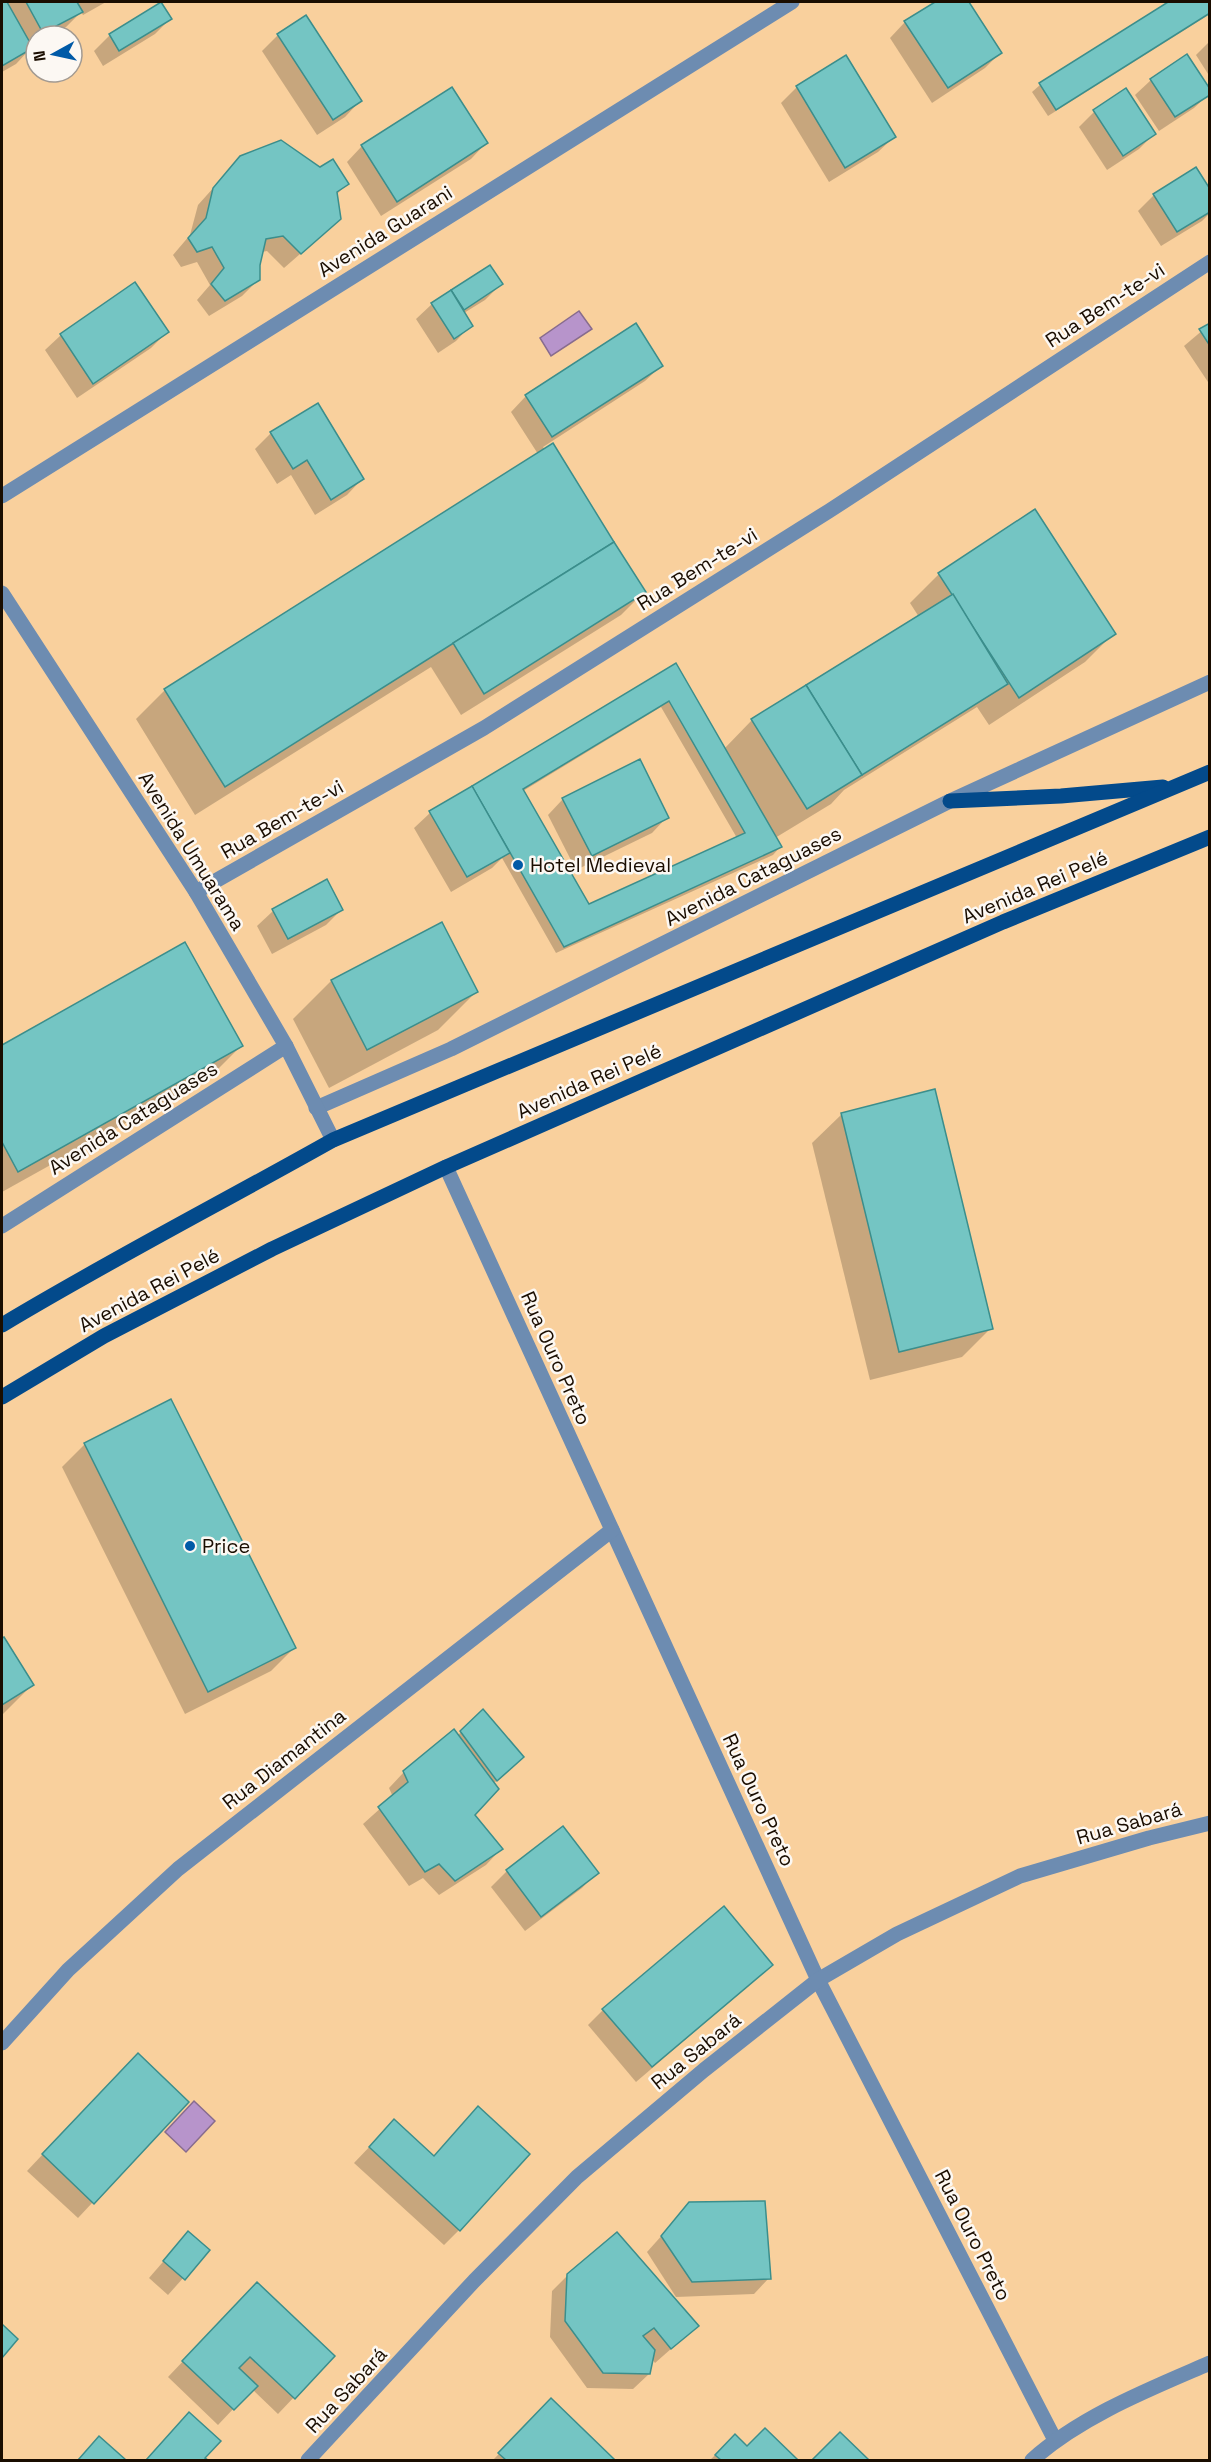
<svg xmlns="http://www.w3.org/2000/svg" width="1211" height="2462" font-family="'Space Grotesk',sans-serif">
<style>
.water{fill:#b794cb;stroke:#886c8e;stroke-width:1.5}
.shadow{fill:#0003;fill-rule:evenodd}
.building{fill:#74c5c3;stroke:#3b8e8c;stroke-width:1.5;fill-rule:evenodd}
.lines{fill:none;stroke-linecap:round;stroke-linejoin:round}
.minor{stroke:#6d8cb1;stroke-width:15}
.tertiary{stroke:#6d8cb1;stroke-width:15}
.primary{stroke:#034a8b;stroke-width:15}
.poi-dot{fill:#005aa7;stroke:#fcf8f3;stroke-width:2}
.labels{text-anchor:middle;stroke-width:5;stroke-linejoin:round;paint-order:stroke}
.street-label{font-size:20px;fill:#1a0d00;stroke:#fcf8f3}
.poi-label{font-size:20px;fill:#1a0d00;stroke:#fcf8f3;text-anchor:start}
</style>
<rect width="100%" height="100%" fill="#f9d09d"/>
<g class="water">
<path d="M579 311 592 329 551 356 540 338Z"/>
<path d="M194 2101 215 2121 186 2152 165 2132Z"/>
</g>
<g class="shadow">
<path d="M2 2H106L83 15 81 12 66 27 49 36H36V43L30 46 31 48 16 64 2 72Z"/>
<path d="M938 2H968L1000 53 985 68 932 103 890 38 905 22Z"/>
<path d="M1171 2H1210V14L1048 116 1032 92 1040 85Z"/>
<path d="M305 17 360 101 345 117 317 135 262 51 278 35Z"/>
<path d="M170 19 155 34 103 66 94 51 110 35Z"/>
<path d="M1210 41V77L1196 55Z"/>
<path d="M846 57 894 137 878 152 829 182 781 103 797 87Z"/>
<path d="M1151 80 1210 93 1194 108 1159 131 1135 95Z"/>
<path d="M1126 90 1154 134 1139 149 1107 170 1079 127 1094 112Z"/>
<path d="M486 143 471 159 381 216 347 162 362 146Z"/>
<path d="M240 158 320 169 347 184 336 195 323 234 284 268 267 251 262 252 258 280 242 296 209 316 197 300 210 285 197 262 181 267 173 255 190 235 198 205Z"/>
<path d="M1210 192V213L1202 221 1161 246 1138 211 1154 195Z"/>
<path d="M490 267 501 284 485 300 464 313 471 325 456 341 438 353 416 319 432 304Z"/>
<path d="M1210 324V385L1184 346Z"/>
<path d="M167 332 151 348 77 398 45 350 61 335Z"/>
<path d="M661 366 645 381 543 447 644 592 621 615 461 715 431 667 195 815 136 719 165 690 538 454 511 412 526 396Z"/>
<path d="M271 433 362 479 347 495 315 515 291 475 277 484 255 449Z"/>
<path d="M939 574 1114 633 1085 662 989 725 977 707 844 790 831 804 775 838 780 847 773 855 556 953 502 858 492 868 451 892 414 828 430 813 675 665 724 749 752 720 919 617 910 603ZM661 707 737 838 588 906 523 791Z"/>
<path d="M563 799 667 817 652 833 576 870 548 815Z"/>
<path d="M326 881 342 909 326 925 272 954 257 926 273 911Z"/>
<path d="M441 924 476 992 438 1030 329 1088 293 1019 331 981Z"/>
<path d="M185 944 241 1046 212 1075 2 1192V1047Z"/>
<path d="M842 1114 991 1328 962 1357 870 1380 812 1143Z"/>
<path d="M85 1444 294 1648 271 1671 185 1714 62 1467Z"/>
<path d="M3 1639 32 1685 2 1715V1640Z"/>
<path d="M483 1711 522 1757 493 1784 473 1815 501 1849 486 1865 439 1895 423 1878 409 1886 363 1824 393 1797 389 1788 404 1772 457 1736Z"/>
<path d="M563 1828 597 1872 582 1888 525 1931 491 1887 507 1871Z"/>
<path d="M755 1980 636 2082 588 2025 603 2010Z"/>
<path d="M122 2070 93 2202 78 2218 27 2171Z"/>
<path d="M394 2121 433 2157 462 2124 459 2230 444 2245 354 2163Z"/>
<path d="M690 2204 769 2278 754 2294 676 2297 647 2252Z"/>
<path d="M188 2233 208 2250 168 2295 149 2278Z"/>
<path d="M568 2275 697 2326 655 2363 652 2359 649 2374 633 2389 587 2388 550 2337 552 2291Z"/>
<path d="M241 2300 333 2356 278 2414 252 2389 218 2425 168 2377Z"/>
<path d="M551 2400 613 2460H493Z"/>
<path d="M174 2430 203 2458 205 2460H146Z"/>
<path d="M765 2430 796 2460H710L735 2436 746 2448Z"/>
<path d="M840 2434 867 2460H813Z"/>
<path d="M99 2438 124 2460H78Z"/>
</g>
<g class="building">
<path d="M2 2H7L33 48 2 66Z"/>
<path d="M26 2H77L83 12 43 33Z"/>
<path d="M161 2 172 19 119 51 109 34Z"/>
<path d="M935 2H969L1002 53 948 88 904 21Z"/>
<path d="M1168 2H1210V13L1056 110 1039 83Z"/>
<path d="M306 15 362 101 333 120 277 34Z"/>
<path d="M1187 54 1210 89V95L1175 117 1150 79Z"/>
<path d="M846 55 896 137 845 168 796 86Z"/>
<path d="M452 87 488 143 397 202 361 145Z"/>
<path d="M1126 88 1156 134 1123 156 1093 110Z"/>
<path d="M281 140 320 167 333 159 349 184 337 192 341 219 301 254 283 236 266 239 260 265V280L225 301 211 284 224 268 212 247 197 252 188 238 206 218 213 188 240 156Z"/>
<path d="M1196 167 1210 189V212L1177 232 1153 194Z"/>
<path d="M490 265 503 284 464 310 451 290Z"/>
<path d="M135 282 169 332 93 384 60 334Z"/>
<path d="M451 290 473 326 454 339 431 303Z"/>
<path d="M636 323 663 366 552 437 525 395Z"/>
<path d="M1210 323V346L1199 329Z"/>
<path d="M318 403 364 479 331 500 307 460 293 469 270 432Z"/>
<path d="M553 443 614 542 225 787 164 689Z"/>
<path d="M1035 509 1116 634 1019 698 938 573Z"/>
<path d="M614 542 646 592 484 694 453 643Z"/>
<path d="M953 594 1008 684 862 775 806 685Z"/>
<path d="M676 663 782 847 564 947 472 786ZM669 701 745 833 589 904 523 789Z"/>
<path d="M806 685 862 775 807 809 751 719Z"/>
<path d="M640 759 669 818 592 856 562 798Z"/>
<path d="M472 786 510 853 467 877 429 811Z"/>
<path d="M327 879 343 910 288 939 272 909Z"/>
<path d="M442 922 478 992 367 1050 331 980Z"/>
<path d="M185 942 243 1046 18 1172 2 1142V1045Z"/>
<path d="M935 1089 993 1329 899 1352 841 1113Z"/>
<path d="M171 1399 296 1648 208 1692 84 1443Z"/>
<path d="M4 1637 34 1685 2 1705V1638Z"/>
<path d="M483 1709 524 1757 497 1781 460 1731Z"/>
<path d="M454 1729 499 1789 475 1815 503 1849 455 1881 439 1864 425 1872 378 1807 408 1782 403 1771Z"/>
<path d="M563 1826 599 1873 541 1917 506 1870Z"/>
<path d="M724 1906 773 1965 652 2067 602 2009Z"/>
<path d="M138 2053 189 2102 94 2204 42 2154Z"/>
<path d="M478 2106 530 2154 460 2231 369 2147 394 2119 434 2156Z"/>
<path d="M765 2201 771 2279 692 2282 661 2236 689 2202Z"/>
<path d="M188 2231 210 2250 185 2280 163 2261Z"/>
<path d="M617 2232 699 2326 671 2349 654 2328 643 2336 655 2350 650 2374 603 2373 565 2321 567 2274Z"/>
<path d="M257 2282 335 2356 295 2399 250 2357 239 2368 258 2386 234 2410 182 2361Z"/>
<path d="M2 2324 18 2339 2 2358Z"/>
<path d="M551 2398 615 2460H506L498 2453Z"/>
<path d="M189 2412 221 2441 205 2458 208 2460H146Z"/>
<path d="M765 2428 798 2460H721L715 2455 735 2434 747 2446Z"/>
<path d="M840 2432 869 2460H812Z"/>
<path d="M99 2436 126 2460H78Z"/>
</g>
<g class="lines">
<g class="minor">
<path d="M2 496 792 2"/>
<path d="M196 892 484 728 829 511 1210 262"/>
<path d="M316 1108 451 1049 950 801 1210 682"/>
<path d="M446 1167 818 1980 1055 2440"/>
<path d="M2 1226 286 1046"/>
<path d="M2 2043 68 1970 178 1869 612 1530"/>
<path d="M308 2460 474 2281 577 2177 704 2070 818 1980 897 1934 1020 1876 1149 1838 1210 1823"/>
<path d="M1032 2460C1081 2416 1150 2389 1210 2363"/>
</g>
<path class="tertiary" d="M2 593 196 892 286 1046 333 1140"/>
<g class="primary">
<path d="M950 801 1061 796 1163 787"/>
<path d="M2 1325C110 1260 223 1202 333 1140L1210 772"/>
<path d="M2 1397 104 1336 272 1249 446 1167 1003 922 1210 837"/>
</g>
</g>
<g class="poi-dot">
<circle cx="518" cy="865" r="6"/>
<circle cx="190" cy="1546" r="6"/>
</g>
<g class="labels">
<g class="street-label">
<text transform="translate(385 231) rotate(-32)" y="7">Avenida Guarani</text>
<text transform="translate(1105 305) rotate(-33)" y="7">Rua Bem-te-vi</text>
<text transform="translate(697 569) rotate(-32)" y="7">Rua Bem-te-vi</text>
<text transform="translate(282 819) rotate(-30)" y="7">Rua Bem-te-vi</text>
<text transform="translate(192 851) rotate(58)" y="7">Avenida Umuarama</text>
<text transform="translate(753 876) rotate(-27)" y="7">Avenida Cataguases</text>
<text transform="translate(1035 887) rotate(-23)" y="7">Avenida Rei Pelé</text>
<text transform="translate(589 1081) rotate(-24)" y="7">Avenida Rei Pelé</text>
<text transform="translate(133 1118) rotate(-32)" y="7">Avenida Cataguases</text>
<text transform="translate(149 1290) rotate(-28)" y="7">Avenida Rei Pelé</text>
<text transform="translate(556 1358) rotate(66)" y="7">Rua Ouro Preto</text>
<text transform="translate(284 1759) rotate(-38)" y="7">Rua Diamantina</text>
<text transform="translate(759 1800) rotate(65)" y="7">Rua Ouro Preto</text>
<text transform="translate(1129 1823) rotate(-16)" y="7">Rua Sabará</text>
<text transform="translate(696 2051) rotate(-39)" y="7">Rua Sabará</text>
<text transform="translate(973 2235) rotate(63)" y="7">Rua Ouro Preto</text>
<text transform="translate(346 2390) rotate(-47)" y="7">Rua Sabará</text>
</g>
<g class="poi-label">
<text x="530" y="872">Hotel Medieval</text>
<text x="202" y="1553">Price</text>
</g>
</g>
<rect width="1211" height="2462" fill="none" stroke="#1a0d00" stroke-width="6"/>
<g transform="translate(54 54) rotate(262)"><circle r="28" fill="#fcf8f3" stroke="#a29a92" stroke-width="1.5"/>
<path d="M0-4.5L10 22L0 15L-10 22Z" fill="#005aa7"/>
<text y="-9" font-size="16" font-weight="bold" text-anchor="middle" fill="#1a0d00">N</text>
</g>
</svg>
